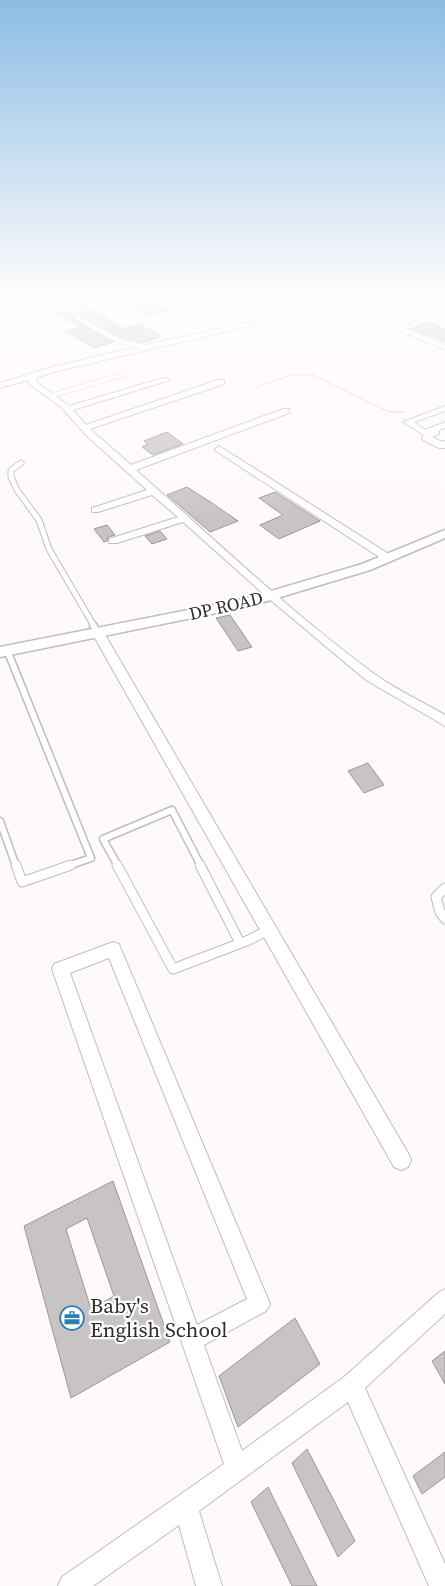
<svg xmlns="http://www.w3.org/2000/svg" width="445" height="1586" font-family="'Source Serif 4',serif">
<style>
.building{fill:#c7c4c3;stroke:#9a9796;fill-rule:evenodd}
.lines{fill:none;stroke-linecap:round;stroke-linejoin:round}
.service-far3-casing{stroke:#c0bdbc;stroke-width:5}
.service-far2-casing{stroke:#c0bdbc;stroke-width:7}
.service-far1-casing{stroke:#c0bdbc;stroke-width:9}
.service-casing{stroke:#c0bdbc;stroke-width:11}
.minor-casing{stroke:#c0bdbc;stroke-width:2}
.tertiary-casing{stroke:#c0bdbc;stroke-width:3}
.path{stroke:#bab6b6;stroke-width:1;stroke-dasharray:2 1;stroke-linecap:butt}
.service-far3{stroke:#fff;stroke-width:4}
.service-far2{stroke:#fff;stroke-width:5}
.service-far1{stroke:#fff;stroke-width:6}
.service{stroke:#fff;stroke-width:9}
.minor{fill:#fff;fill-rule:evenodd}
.tertiary{fill:#fff;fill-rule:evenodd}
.labels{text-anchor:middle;stroke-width:4.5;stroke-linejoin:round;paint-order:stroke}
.street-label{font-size:18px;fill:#2f2d2d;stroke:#fff}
.near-poi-label{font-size:21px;fill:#2f2d2d;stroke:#fff;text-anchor:start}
</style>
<rect width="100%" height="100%" fill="#fefaf9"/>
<g class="building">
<path d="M118 300H147L152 304 166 310 150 315Z"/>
<path d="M85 306 125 329 138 324 162 336 143 343 120 337 83 317 76 308Z"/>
<path d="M68 310 78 323 114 342 94 348 66 331 82 327 55 314Z"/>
<path d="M428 323 445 330V342L412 329Z"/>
<path d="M167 432 183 444 153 455 142 447 148 444 144 441Z"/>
<path d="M187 487 212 503 238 521 210 532 167 495Z"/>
<path d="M275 492 320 521 279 539 260 525 283 515 259 498Z"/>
<path d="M107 525 115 535 108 537 107 541 104 542 94 529Z"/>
<path d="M160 531 167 539 152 544 145 536Z"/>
<path d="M230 615 252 647 238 651 216 618Z"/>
<path d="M368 763 384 785 364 793 348 771Z"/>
<path d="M113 1181 170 1342 71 1398 24 1226ZM87 1218 114 1296 91 1309 66 1229Z"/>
<path d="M295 1318 320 1364 238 1427 219 1376Z"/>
<path d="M445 1351V1384L432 1361Z"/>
<path d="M307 1449 355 1541 338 1557 292 1463Z"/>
<path d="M445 1452V1477L422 1494 413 1476Z"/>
<path d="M268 1487 317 1586H292L251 1502Z"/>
</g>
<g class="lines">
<g class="service-far3-casing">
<g id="service-far3">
<path d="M74 300 67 302 80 320 119 341 145 347"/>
<path d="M250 302 274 319"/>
<path d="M50 396 125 374"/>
</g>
</g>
<g class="service-far2-casing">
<path id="service-far2" d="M21 463 11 470V477L17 490 39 520 49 549 94 626"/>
</g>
<g class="service-far1-casing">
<g id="service-far1">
<path d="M93 625 98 633"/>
<path d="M7 650 91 858 68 866"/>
<path d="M0 821 16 866"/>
<path d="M118 866 103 839 172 810 201 866"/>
</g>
</g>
<g class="service-casing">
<g id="service">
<path d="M16 865 22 882 71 865"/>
<path d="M117 865 173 969 249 940 268 930"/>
<path d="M200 865 240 943"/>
<path d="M445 888 436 897 440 912 445 919"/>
</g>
</g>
<g class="minor-casing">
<g id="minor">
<path d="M149 300C160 300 167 305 177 307 183 308 188 306 193 309 182 316 158 307 149 300Z"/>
<path d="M349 300H360L58 371 38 377 36 382 69 406 163 378 170 380 73 410 86 425 218 380H224V384L90 429 131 465 283 409H289V413L136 470C213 538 289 611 373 673 395 689 421 701 445 715V726L366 680 268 598 183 522 117 543H109V539L178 517 152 495 98 512H92V508L147 490 87 436 61 407 29 384V380L0 388V383L52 367 145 345Z"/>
<path d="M428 317 445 323V328L428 321 406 329 445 345V350L396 329Z"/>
<path d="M445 406V411L414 422 425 430 445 422V428L439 430V434L432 437 442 442 445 441V448H439L423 440 422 438 424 435 403 422Z"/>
<path d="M219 446 392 556 393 558 392 560H384L216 451 215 449Z"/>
<path d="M98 629 104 633 408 1153 411 1160 408 1167 401 1170 394 1167 92 633Z"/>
<path d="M113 942 119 944 121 949 270 1304 266 1311 204 1345 242 1451 344 1377 438 1293 445 1289V1314L365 1388 445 1564V1586H429L348 1402 199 1511 222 1586H196L179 1525 93 1586H58L62 1577 224 1464 52 969 54 964ZM109 958 247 1299 197 1325 70 973Z"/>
</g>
</g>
<g class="tertiary-casing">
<path id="tertiary" d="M445 530V538L370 570 251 606 0 657V647L244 599 362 564Z"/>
</g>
<path class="path" d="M257 387 292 375H313L389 412H405"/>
<use href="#service-far3" class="service-far3"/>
<use href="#service-far2" class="service-far2"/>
<use href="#service-far1" class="service-far1"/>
<use href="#service" class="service"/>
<use href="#minor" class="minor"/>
<use href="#tertiary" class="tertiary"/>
</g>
<linearGradient id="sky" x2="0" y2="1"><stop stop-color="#8cbce5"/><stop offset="0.57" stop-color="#fffdfc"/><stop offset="1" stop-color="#fffdfc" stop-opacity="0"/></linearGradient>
<rect width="445" height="522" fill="url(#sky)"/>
<defs>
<g id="office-ring" transform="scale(1.25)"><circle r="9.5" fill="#fff" stroke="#2a80af" stroke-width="1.5"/><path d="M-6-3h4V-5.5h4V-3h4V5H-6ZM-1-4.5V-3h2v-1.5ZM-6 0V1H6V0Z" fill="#2a80af"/></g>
</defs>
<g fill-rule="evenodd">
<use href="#office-ring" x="72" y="1318"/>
</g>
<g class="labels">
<g class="street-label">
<text transform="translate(226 606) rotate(-13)" y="6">DP ROAD</text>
</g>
<g class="near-poi-label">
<text x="90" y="1313">Baby's<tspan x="90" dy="24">English School</tspan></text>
</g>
</g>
</svg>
